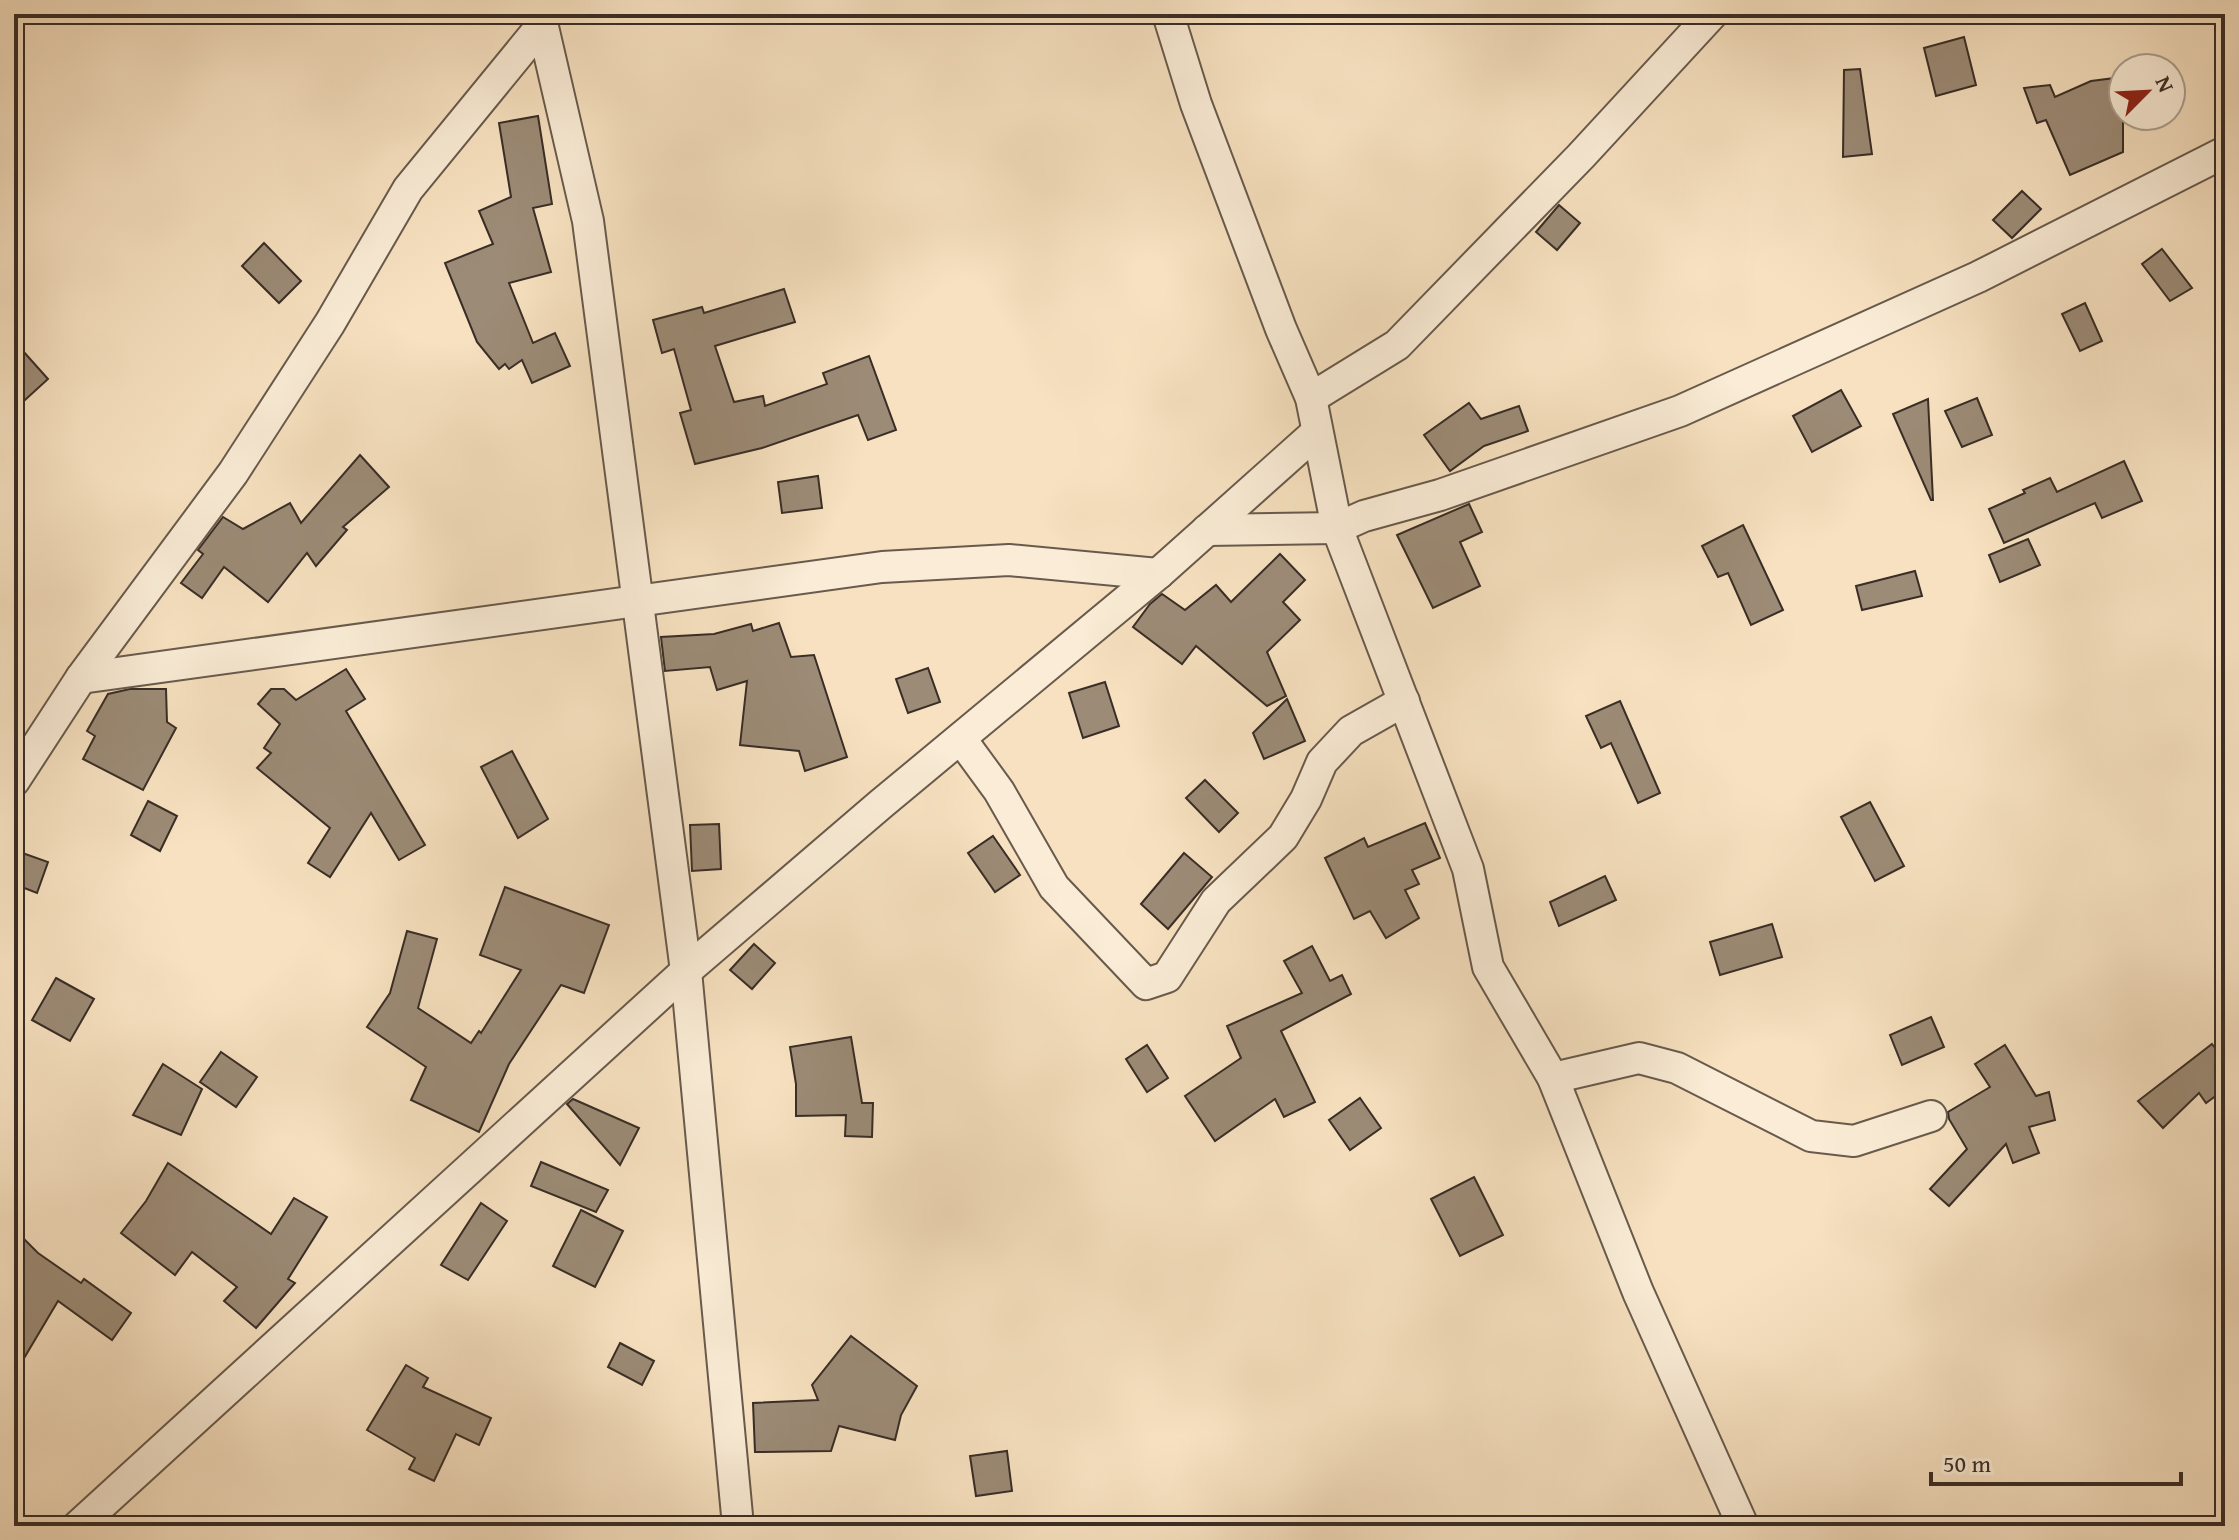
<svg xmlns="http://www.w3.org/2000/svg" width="2239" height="1540" font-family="'Gentium Book Plus',serif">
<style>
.building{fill:#9c8b76;stroke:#392d26;stroke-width:2}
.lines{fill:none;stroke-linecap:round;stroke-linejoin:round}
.street-casing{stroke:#685a4c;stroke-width:34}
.street{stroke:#faecd6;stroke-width:30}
</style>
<rect width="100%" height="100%" fill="#f7e1c0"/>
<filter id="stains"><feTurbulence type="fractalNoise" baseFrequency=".0025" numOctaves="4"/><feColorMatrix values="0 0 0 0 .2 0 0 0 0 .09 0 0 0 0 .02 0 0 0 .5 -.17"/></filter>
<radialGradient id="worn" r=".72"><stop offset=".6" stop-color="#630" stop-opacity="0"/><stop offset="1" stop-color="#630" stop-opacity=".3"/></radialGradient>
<g class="building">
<path d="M1964 37 1976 85 1936 96 1924 48Z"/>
<path d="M1860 69 1872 154 1843 157 1844 70Z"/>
<path d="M2123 77V152L2070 175 2046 120 2037 123 2024 88 2050 85 2055 97 2091 81Z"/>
<path d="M538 116 552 204 533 208 551 272 509 283 533 343 555 333 570 366 532 383 522 360 509 369 505 364 499 369 477 342 445 263 493 244 479 211 511 197 499 123Z"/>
<path d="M2022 191 2041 209 2012 238 1993 220Z"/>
<path d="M1559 205 1580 223 1557 250 1536 232Z"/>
<path d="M264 243 301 281 279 303 242 266Z"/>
<path d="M2162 249 2192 288 2170 301 2142 264Z"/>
<path d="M784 289 795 322 715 346 734 402 763 396 765 406 827 384 823 373 869 356 896 430 868 440 858 415 762 448 695 464 680 413 691 410 674 349 662 353 653 320 702 307 704 313Z"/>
<path d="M2085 303 2102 341 2080 351 2062 314Z"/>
<path d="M14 341 48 379 14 410Z"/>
<path d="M1841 390 1861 426 1812 452 1793 416Z"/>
<path d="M1977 398 1992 435 1962 447 1945 411Z"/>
<path d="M1928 399 1933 500H1931L1893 414Z"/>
<path d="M1469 403 1481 419 1519 406 1528 431 1484 446 1450 471 1424 435Z"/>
<path d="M360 455 389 487 343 527 347 530 316 566 307 553 268 602 224 567 202 598 181 583 203 554 198 550 223 517 243 529 290 503 301 523Z"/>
<path d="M2124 461 2142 501 2102 518 2095 503 2004 543 1989 509 2025 493 2023 490 2050 478 2057 492Z"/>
<path d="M818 476 822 508 782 513 778 482Z"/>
<path d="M1469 504 1482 532 1460 542 1480 586 1433 608 1397 535Z"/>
<path d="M1743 525 1783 610 1751 625 1728 573 1718 577 1702 546Z"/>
<path d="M2028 539 2040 565 2000 582 1989 555Z"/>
<path d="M1280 554 1305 580 1283 602 1300 620 1267 652 1286 696 1267 706 1196 646 1182 664 1133 627 1150 604 1162 594 1185 610 1216 585 1231 602Z"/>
<path d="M1915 571 1922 596 1862 610 1856 586Z"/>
<path d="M779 623 791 657 814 655 847 757 805 771 799 751 740 745 747 681 717 690 710 667 665 671 661 637 714 634 751 624 753 631Z"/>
<path d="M928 668 940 702 908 713 896 679Z"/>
<path d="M346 669 365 699 346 711 425 845 399 860 371 813 330 877 308 863 330 828 257 768 271 753 264 748 280 724 258 704 271 689H284L296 700Z"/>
<path d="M1105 682 1119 726 1083 738 1069 693Z"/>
<path d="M130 689H166L167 722 176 728 143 790 83 759 95 736 87 731 108 694Z"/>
<path d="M1287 699 1305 741 1264 759 1253 733Z"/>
<path d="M1620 701 1660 793 1638 803 1611 743 1601 748 1586 716Z"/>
<path d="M512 751 548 819 518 838 481 767Z"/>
<path d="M1205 780 1238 813 1219 832 1186 798Z"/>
<path d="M148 801 177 816 160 851 131 835Z"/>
<path d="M1870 802 1904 866 1875 881 1841 817Z"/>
<path d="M1425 823 1440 858 1412 870 1419 884 1405 890 1419 918 1386 938 1370 911 1354 919 1325 858 1364 838 1368 847Z"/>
<path d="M719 824 721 869 692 871 690 825Z"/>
<path d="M993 836 1020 875 995 892 968 853Z"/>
<path d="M14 850 48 862 37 893 14 884Z"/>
<path d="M1184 853 1212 877 1168 929 1141 904Z"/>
<path d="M1605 876 1616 900 1559 926 1550 902Z"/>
<path d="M505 887 609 925 584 993 561 985 509 1064 479 1132 411 1100 426 1067 367 1027 390 993 407 931 437 939 418 1008 471 1043 479 1031 481 1033 521 970 480 955Z"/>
<path d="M1772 924 1782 957 1720 975 1710 942Z"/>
<path d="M754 944 775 963 752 989 730 970Z"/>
<path d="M1312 946 1330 981 1342 975 1351 994 1281 1031 1315 1102 1284 1117 1275 1099 1215 1141 1185 1096 1241 1058 1227 1026 1302 993 1284 961Z"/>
<path d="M56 978 94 999 70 1041 32 1020Z"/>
<path d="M1931 1017 1944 1047 1902 1065 1890 1035Z"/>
<path d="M851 1037 862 1103H873L872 1137 845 1136 846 1115 796 1116V1084L790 1047Z"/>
<path d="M2212 1044 2225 1061V1089L2206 1103 2199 1093 2163 1128 2138 1101Z"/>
<path d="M1147 1045 1168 1078 1147 1092 1126 1059Z"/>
<path d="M2005 1045 2036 1096 2049 1092 2055 1120 2029 1127 2039 1153 2013 1163 2006 1144 1949 1206 1930 1189 1967 1149 1949 1119 1948 1112 1990 1087 1975 1064Z"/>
<path d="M221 1052 257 1077 236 1107 200 1082Z"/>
<path d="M163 1064 202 1089 181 1135 133 1115Z"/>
<path d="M1360 1098 1381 1128 1350 1150 1329 1120Z"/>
<path d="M573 1099 639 1128 620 1165 567 1104Z"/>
<path d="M541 1162 608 1190 596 1212 531 1186Z"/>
<path d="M168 1163 271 1234 294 1198 327 1217 288 1279 295 1283 256 1328 224 1301 237 1287 192 1252 175 1275 121 1233 146 1201Z"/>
<path d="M1474 1177 1503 1235 1460 1256 1431 1199Z"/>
<path d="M481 1203 507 1221 468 1280 441 1265Z"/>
<path d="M581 1210 623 1231 595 1287 553 1266Z"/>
<path d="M14 1229 38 1253 81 1283 84 1279 131 1313 112 1340 58 1301 14 1375Z"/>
<path d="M851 1336 917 1386 901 1415 895 1440 839 1426 831 1451 755 1452 753 1403 818 1400 812 1385Z"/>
<path d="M620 1343 654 1361 642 1385 608 1367Z"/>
<path d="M406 1365 428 1378 423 1387 491 1418 479 1445 456 1434 434 1481 409 1469 415 1458 367 1430Z"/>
<path d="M1007 1451 1012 1491 976 1496 970 1456Z"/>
</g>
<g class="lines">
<g class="street-casing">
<g id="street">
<path d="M540 14 588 221 686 971 738 1526"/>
<path d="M1168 14 1196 104 1281 329 1311 398 1337 528 1468 869 1488 967 1553 1078 1638 1292 1743 1526"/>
<path d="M1311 398 1397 345 1581 156 1712 14"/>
<path d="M1207 530 1337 528 1364 516 1440 495 1680 411 1978 277 2225 152"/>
<path d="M81 678 882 567 1009 560 1158 574"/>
<path d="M961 739 999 791 1054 887 1146 984 1167 977 1216 901 1283 837 1306 799 1322 762 1351 731 1404 701"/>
<path d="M14 781 81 678 233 473 330 323 408 189 543 24"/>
<path d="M1553 1078 1639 1058 1677 1068 1811 1136 1854 1141 1931 1116"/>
<path d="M78 1526 686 971 881 804 1158 574 1317 432"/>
</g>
</g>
<use href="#street" class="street"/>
</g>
<rect width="2239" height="1540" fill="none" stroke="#f7e1c0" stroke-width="48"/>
<rect x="16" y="16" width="2207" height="1508" fill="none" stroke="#392d26" stroke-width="4"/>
<rect x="24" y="24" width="2191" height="1492" fill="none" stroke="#392d26" stroke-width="2"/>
<g transform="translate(2147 92) rotate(66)"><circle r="38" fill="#faecd6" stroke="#ada090" stroke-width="2"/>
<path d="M0-6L14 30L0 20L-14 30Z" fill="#8f2418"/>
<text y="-12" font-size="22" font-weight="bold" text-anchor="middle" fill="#392d26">N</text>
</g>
<path d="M1931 1472v12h250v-12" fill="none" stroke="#392d26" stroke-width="4"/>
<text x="1943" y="1472" font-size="24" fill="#392d26" stroke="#faecd6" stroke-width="6" paint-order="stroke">50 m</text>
<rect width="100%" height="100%" filter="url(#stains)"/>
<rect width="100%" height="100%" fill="url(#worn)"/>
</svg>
